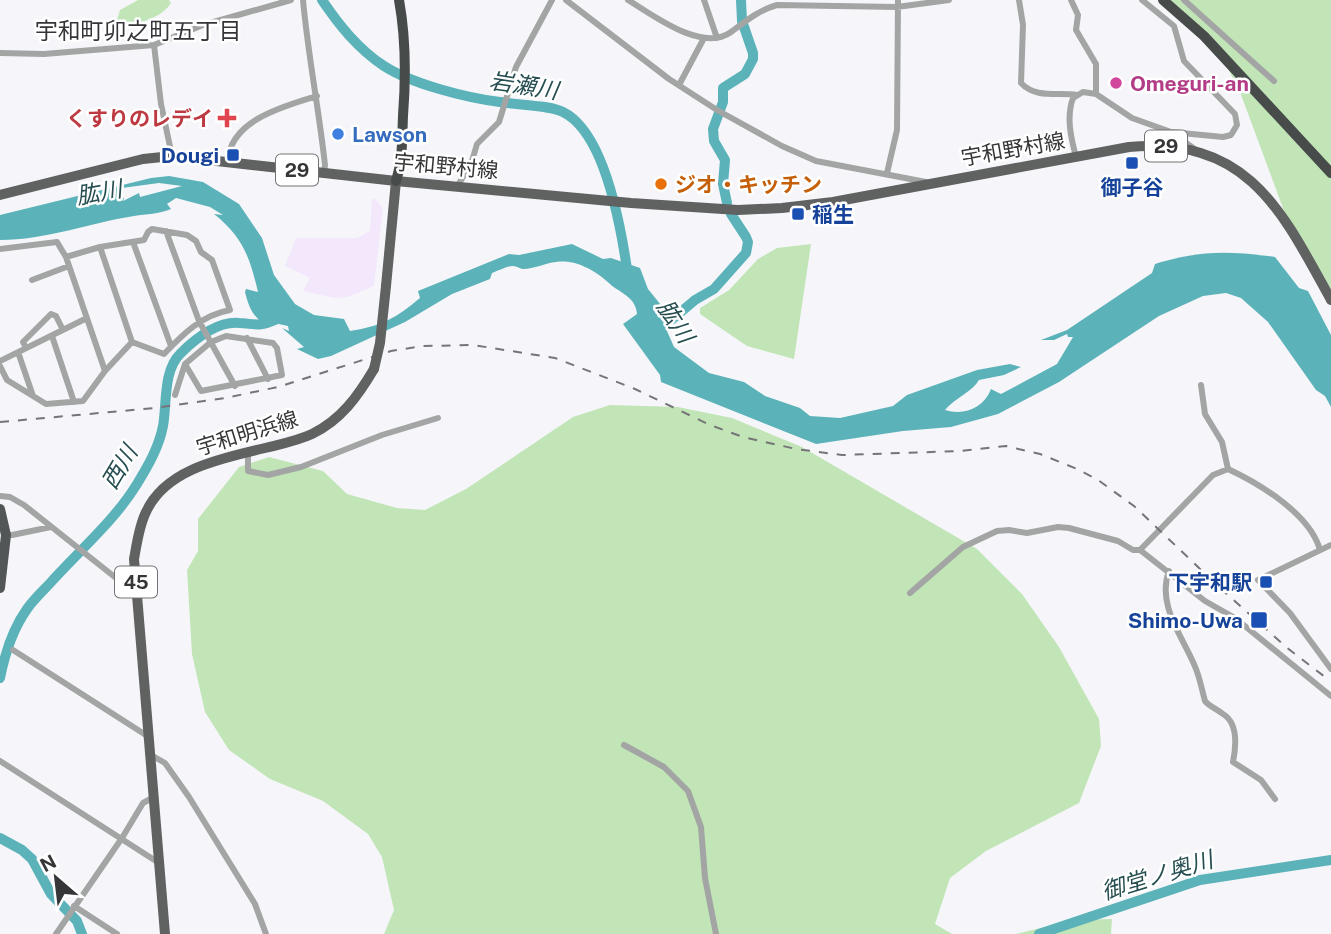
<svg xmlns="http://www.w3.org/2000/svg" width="1331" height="934" viewBox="0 0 1331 934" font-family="'Public Sans','Noto Sans JP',sans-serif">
	<rect width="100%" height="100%" fill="#f6f6fa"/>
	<path fill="#f3e7fc" d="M372,199H375L383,208L374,286L348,297L335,298L303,291L310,278L285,266L296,238H357L370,231Z"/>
	<path fill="#c2e5b7" d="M138,0H169L171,3C162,18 133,28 116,23L120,10Z
		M1166,0H1331V290L1287,219L1240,92L1224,61Z
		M811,244L794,359L747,346L700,314V308L729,290L758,259L777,248Z
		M610,405L678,407L732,418L802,447L977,549L1022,594L1059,647L1099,719L1101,746L1079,803L986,851L950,878L935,924L952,934H384L394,910L382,857L368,834L323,801L270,779L229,750L205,712L192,654L187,570L198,551V519L239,467L269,457L323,471L347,494L397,508L425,510L466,489L573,417Z
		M1112,919L1111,934H1016L1073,920Z"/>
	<path fill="#5bb3b9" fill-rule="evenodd" d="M169,176L203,182L239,204L262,238L274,275L295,304L314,315L344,319L350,331C382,326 396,318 420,298L418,291L509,254L519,255L572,244L603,259L611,258L640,268L648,289L665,310L660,315L674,347L709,373L744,382L765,396L800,408L810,416L840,418L893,406L907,395L977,370L1010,364L1021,367L1004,375L979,380C973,391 955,398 945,410C964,416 984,408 991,389L1001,394L1057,364L1073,337H1068L1067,334L1054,340H1041L1067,330L1152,273L1155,264C1200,250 1229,251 1275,257L1299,288L1308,291L1331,335V407L1325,396L1316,390L1268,322L1241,298L1226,293L1203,296L1159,316L1059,382L998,414L951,427L903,431L816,444L661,382L660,375L623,324L637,314C636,297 620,293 610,284C596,271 576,259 556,262C545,263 534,269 523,269C520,269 517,266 513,266C507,266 498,271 492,273L490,279L452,294L405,322L331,356L318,359L297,349L304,347L282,328L289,331L288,326L274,323L267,326C253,317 249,308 245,292L246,289L258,292C250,258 243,237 214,214L223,215L210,207L176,198L167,204L171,209C158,214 147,214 134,216C89,223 46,240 0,240V215L151,178ZM159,183L182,186L140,197L139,193L123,201L124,198L118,197L121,195L122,188Z"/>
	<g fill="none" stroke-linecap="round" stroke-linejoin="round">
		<path stroke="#5bb3b9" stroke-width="10" d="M322,0C339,25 358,49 384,66C412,84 467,98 500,102C516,105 550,105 563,112C606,133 622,233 628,276
			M727,203L723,184L725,160L714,141L713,129L723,102V88L745,74L753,59V53L742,21L741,0
			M656,333L695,300L714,289L746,253L748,242L746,237L731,214
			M0,678C5,653 12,630 27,609C34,599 44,590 52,581C80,550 115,520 137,484C148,466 159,447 163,426C167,404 163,371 180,354C195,339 217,321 239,323C256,324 259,327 275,320
			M0,838L22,850L32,859L51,894L77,921L82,934
			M1039,934L1200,880L1331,860"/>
		<path stroke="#a3a5a4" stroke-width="6" d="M303,0C308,55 319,110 325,165L324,173
			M566,0L669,79L717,110L782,146L816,161L926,182
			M628,0C653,15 702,53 731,32C746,21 759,10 777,5L897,7L949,0
			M704,0L717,38
			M1019,0L1023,25L1021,83C1036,99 1058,92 1077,95
			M1071,0L1078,15L1076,30L1096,64V94
			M1142,0L1174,26L1184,61L1235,114L1237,125L1231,135L1223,137L1171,132
			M1184,0L1274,81
			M154,45L161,104L172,156
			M0,53L44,54L154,45L203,25L291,0
			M679,85L704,38
			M1076,157C1071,138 1066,117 1073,98L1083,92L1096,94L1132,118L1171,132L1196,150
			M228,162C229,120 285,106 317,96
			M887,173L897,130L898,0
			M457,187L472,161L477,144L499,122L516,67L552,0
			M166,231L199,321L235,386
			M133,242L171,346
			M100,247L132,342
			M0,249L57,242L66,257L105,371
			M32,280L69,266
			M52,336L74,402
			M247,338L268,379
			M26,348L23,342L51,314L56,316L63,330
			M18,352L33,396
			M0,361L87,318
			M0,366L7,380L46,404L83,401L105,371L132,342L164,354C183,334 202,315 230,310L212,260L201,252L196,241L187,235L152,229L148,232L144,240L100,247L66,257
			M1201,385L1205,414L1222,442L1228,469
			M175,395L185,364L211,342L226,336L273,343L277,348L282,375L201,391L185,364
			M248,452V471L268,475L301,467L382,435L438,418
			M0,496L10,497L24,505L116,578H126L135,574
			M6,535H12L51,527
			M1331,545L1258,580L1290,613L1331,669
			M1140,550L1213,475L1228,469C1260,484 1310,514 1320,550
			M1169,571C1156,606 1184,638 1196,669C1200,679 1202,690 1205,701C1210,707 1217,709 1223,714C1238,723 1236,747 1233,762L1261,780L1275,799
			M910,593L963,547L997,531L1009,530L1027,533L1058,527L1069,528L1118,541L1133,550H1140L1205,601L1235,618L1331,696
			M13,650L149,737
			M624,745L664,767L688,791L701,827L705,878L716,934
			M151,755L165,763L189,797L255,904L266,934
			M0,761L159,863
			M74,906L117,934
			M56,934L122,838L143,803L154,797"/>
		<path stroke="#5f6261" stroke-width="10" d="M0,195L143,159L172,156L396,181L631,203L738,210L782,208L833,202L1129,147C1248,137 1281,209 1331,300
			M386,286L396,181
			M165,934L134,559C137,543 139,526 146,512C166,468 224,458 265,448C281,444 297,441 312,434C341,420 358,396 374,369"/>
		<path stroke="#535656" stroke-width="10" d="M0,509L6,535L0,588"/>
		<path stroke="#474b4a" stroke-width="10" d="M1163,0L1204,36L1331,173
			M396,181C403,159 402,138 403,116C406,77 406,38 399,0"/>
		<path stroke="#757578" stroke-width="2" stroke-dasharray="9 9" stroke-linecap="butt" d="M0,422L155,408L225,398L278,387L391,351L423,346L473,345L555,358L635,389L710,425L743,437L796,449L842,455L961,451L1006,446L1040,454L1077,469L1098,480L1134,506L1219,587L1286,647L1325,677"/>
		<path stroke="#5f6261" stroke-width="10" d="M374,369L380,343L386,286"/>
	</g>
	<circle fill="#d1479c" stroke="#fff" stroke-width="2.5" cx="1116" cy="83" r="7"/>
	<path fill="#e0444e" stroke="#fff" stroke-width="2.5" d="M223.5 107.5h7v7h7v7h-7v7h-7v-7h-7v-7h7z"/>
	<circle fill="#3f7fe0" stroke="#fff" stroke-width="2.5" cx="338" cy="134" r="7"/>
	<g fill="#1a4fb4" stroke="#fff" stroke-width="2.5">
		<rect x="226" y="148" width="14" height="14" rx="3.5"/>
		<rect x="1125" y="156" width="14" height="14" rx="3.5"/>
		<rect x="791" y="207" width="14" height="14" rx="3.5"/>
		<rect x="1259" y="575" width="14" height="14" rx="3.5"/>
		<rect x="1250" y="611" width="18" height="18" rx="3.5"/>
	</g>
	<circle fill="#e8710a" stroke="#fff" stroke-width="2.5" cx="661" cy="184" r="7"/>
	<g text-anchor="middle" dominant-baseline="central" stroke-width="5" stroke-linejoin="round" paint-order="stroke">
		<g fill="#fff" stroke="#727274" stroke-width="2">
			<rect x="1145" y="130.5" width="42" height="31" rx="5"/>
			<rect x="276" y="154.5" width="42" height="31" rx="5"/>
			<rect x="115" y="566.5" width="42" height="31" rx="5"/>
		</g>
		<g font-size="19" font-weight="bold" fill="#363638">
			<text x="1166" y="146">29</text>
			<text x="297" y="170">29</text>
			<text x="136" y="582">45</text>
		</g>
		<g font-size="21" font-weight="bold" fill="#b23c85" stroke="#fff" text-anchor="start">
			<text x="1130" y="83">Omeguri-an</text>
		</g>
		<g font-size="21" font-weight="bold" fill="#be3a42" stroke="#fff" text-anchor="end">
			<text x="213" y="118">くすりのレデイ</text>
		</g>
		<g font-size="21" font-weight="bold" fill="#366cbe" stroke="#fff" text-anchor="start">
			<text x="352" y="134">Lawson</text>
		</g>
		<g font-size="21" fill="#363638" stroke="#fff">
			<text transform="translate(1013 149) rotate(-10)">宇和野村線</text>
			<text transform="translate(446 166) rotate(5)">宇和野村線</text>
			<text transform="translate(247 433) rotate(-17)">宇和明浜線</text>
		</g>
		<g font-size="21" font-weight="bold" fill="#164399" stroke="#fff" text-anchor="end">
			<text x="219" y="155">Dougi</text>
			<text x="1132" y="187" text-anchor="middle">御子谷</text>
			<text x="812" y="214" text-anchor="start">稲生</text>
			<text x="1252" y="582">下宇和駅</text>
			<text x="1243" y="620">Shimo-Uwa</text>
		</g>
		<g font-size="21" font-weight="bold" fill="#c56008" stroke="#fff" text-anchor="start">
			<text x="675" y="184">ジオ・キッチン</text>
		</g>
		<g font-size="23" fill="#353438" stroke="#fff">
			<text x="138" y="30">宇和町卯之町五丁目</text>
		</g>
		<g font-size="23" font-style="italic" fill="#264e51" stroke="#fff">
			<text transform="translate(524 85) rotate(9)">岩瀬川</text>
			<text transform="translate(99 192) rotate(-10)">肱川</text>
			<text transform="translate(676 321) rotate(57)">肱川</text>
			<text transform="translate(119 467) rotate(-59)">西川</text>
			<text transform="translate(1157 875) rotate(-17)">御堂ノ奥川</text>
		</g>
	</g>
	<g transform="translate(56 878) rotate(332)" stroke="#ffffff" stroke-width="5" paint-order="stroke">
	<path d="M0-5L12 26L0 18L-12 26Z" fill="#363638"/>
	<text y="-10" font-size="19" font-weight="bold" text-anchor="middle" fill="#363638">N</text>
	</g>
</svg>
